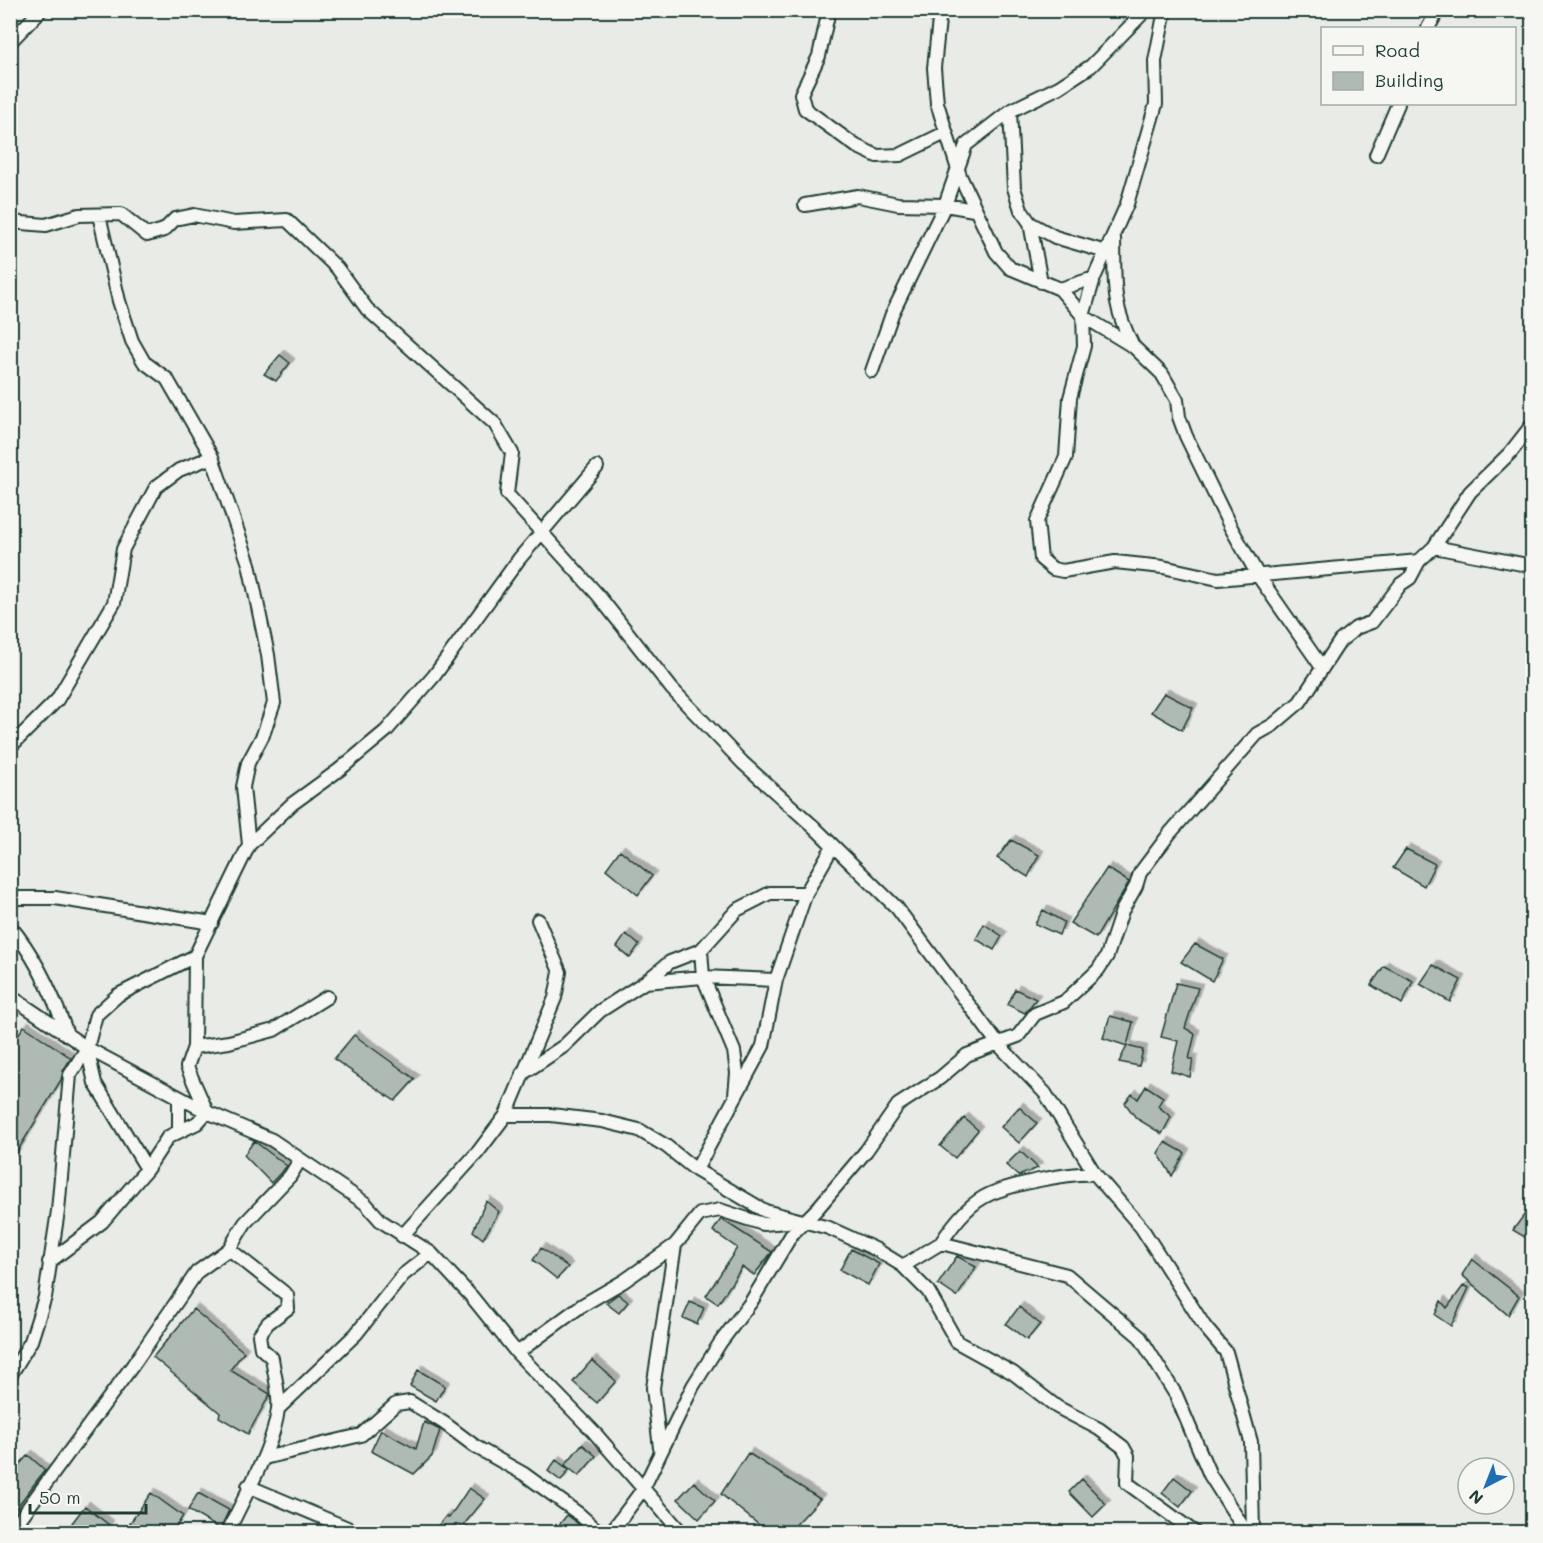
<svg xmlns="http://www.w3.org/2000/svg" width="1543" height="1543" viewBox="0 0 1543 1543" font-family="Mali,sans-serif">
	<defs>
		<filter id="shadow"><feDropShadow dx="4.5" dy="-4.5" stdDeviation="0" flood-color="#0004"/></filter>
	</defs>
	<rect width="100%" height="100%" fill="#e9ebe7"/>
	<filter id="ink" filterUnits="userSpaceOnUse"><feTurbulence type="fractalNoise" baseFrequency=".0167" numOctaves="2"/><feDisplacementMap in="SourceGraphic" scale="12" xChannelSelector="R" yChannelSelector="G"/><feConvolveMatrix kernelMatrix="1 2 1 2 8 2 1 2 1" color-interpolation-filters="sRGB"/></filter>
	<g filter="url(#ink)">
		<path fill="#b0bab5" stroke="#1f3d34" stroke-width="1.5" filter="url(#shadow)" d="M280,355L290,363L276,381L264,374Z
			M1164,693L1193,708L1182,730L1151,712Z
			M1011,840L1039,855L1028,877L997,858Z
			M1406,849L1435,864L1424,886L1393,868Z
			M620,850L652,876L638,895L606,869Z
			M1107,868L1129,882L1096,938L1070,923Z
			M1043,910L1064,922L1059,935L1035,924Z
			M984,924L1002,936L994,950L976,939Z
			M626,934L639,945L630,958L617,947Z
			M1195,944L1223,959L1212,981L1181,962Z
			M1433,965L1461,980L1450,1002L1420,984Z
			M1384,966L1413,981L1402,1004L1371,985Z
			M1176,983L1198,988L1185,1028L1195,1034L1189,1059H1193L1190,1077L1171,1071L1178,1041L1161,1037Z
			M1015,989L1036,999L1025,1013L1008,1005Z
			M1110,1016L1133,1022L1127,1046L1103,1038Z
			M24,1026L71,1058L63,1071L61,1080L10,1163V1047Z
			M354,1035L415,1079L395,1101L334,1059Z
			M1127,1046L1143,1050L1139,1066L1119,1062Z
			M1146,1086L1163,1097L1158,1106L1171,1117L1162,1134L1136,1118L1125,1103L1132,1094L1138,1099Z
			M1019,1107L1037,1123L1019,1143L1001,1127Z
			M964,1118L978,1130L955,1158L940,1146Z
			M254,1141L287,1166L271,1183L244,1155Z
			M1165,1142L1185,1153L1172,1176L1158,1153Z
			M1020,1151L1038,1168L1018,1176L1006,1165Z
			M486,1201L499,1212L483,1239L473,1231Z
			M1533,1203V1242L1513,1230Z
			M721,1219L772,1252L754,1275L742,1267L718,1304L706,1296L737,1248L713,1231Z
			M541,1248L568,1267L557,1279L533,1260Z
			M851,1249L879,1264L868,1285L840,1270Z
			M957,1256L976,1267L957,1297L938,1284Z
			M1472,1259L1519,1296L1508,1315L1462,1275Z
			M1464,1285L1469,1288L1451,1326L1435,1315L1441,1301L1447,1308Z
			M618,1294L628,1302L619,1313L606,1303Z
			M690,1302L704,1308L697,1324L683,1318Z
			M1019,1307L1040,1324L1027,1340L1006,1324Z
			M193,1309L244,1352L230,1370L270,1394L248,1434L219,1417L220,1413L153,1357Z
			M592,1360L616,1381L597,1403L573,1382Z
			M418,1370L445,1386L436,1401L410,1386Z
			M424,1422L440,1430L432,1456L414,1474L371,1451L381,1430L416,1449Z
			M582,1444L596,1456L579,1476L565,1465Z
			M748,1453L820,1499L788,1533H769L721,1494Z
			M28,1455L45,1470L10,1516V1475Z
			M556,1460L569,1470L561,1481L548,1471Z
			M1174,1477L1192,1491L1180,1507L1162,1493Z
			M1082,1479L1106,1504L1093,1517L1069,1492Z
			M694,1482L715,1501L699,1519L678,1499Z
			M469,1488L485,1499L461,1528L466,1533H439L441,1530L437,1527L446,1516L449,1518Z
			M151,1493L183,1516L172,1533H145L130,1523Z
			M198,1493L229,1510L220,1529L188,1510Z
			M85,1506L109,1525L103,1533H84L72,1523Z
			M567,1515L574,1520L587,1533H569L559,1525Z"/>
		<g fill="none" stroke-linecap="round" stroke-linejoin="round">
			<defs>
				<path id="minor" d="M829,10L819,56L801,94L805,109L856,146L877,156L900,155L945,133
					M940,10L934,68L937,103L960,176L996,252L1010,268L1060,289L1083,316L1134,347L1162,374L1177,400L1179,417L1186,436L1230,526L1259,577L1321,666
					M1165,10L1155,61L1156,104L1127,204L1094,278L1083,316L1084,346L1070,398L1066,457L1037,521L1041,559L1053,569L1063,571L1115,562L1163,567L1218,579L1419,561
					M1530,10L1532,13
					M1428,28L1438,10
					M10,42L41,10
					M1010,111L1014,188L1021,210L1030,223L1041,282
					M1376,155L1398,104
					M805,205L858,196L898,204L945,205L974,210
					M99,215L119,301L132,341L144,362L167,379L212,457L249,564L268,655L274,703L263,735L248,763L243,787L249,845
					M10,222L46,225L79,215L121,214L147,235L164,230L175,219L194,215L234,223L287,220L337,268L367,309L495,424L512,453L507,494L598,595L672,689L743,763L815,828L897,908L998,1044L1045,1093L1095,1174L1141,1227L1205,1327L1226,1352L1251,1442L1253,1532
					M1030,223L1055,237L1106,252
					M1114,238C1115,284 1111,303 1133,346
					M1060,289L1094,278
					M872,371L892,314L945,205L966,145L1010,111L1059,87L1091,66L1146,10
					M1434,547L1532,566
					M10,747L57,700L114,603L123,549L156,487L179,470L212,457
					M10,898H55L212,923
					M10,926C36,957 54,997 67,1034
					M701,950L703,977L734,1051L737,1073L735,1095
					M645,982L703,977L776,980
					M10,996L87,1048L207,1112L272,1140L365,1203L381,1221L431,1253L472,1297L517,1353L593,1431L681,1532
					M194,1047L229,1042L274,1030L327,997
					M522,1074L564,1046L600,1011L645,982L670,962L701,950L737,910L770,893H806
					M506,1115H551L602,1121L639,1130L666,1146L696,1170L765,1211L829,1228L877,1250L903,1266L928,1291L957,1342L1013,1373L1057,1407L1099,1429L1123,1447L1128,1456L1127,1483L1194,1532
					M179,1130V1097
					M147,1169L168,1137L197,1123L207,1112L187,1067L194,1047L195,956L249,845L292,804L339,770L386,731L434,676L519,559L597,467
					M696,1170L763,1046L776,980L806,893L833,846
					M402,1236L478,1152L506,1115L555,998L560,972L538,920
					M941,1243C953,1224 969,1203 990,1194C1013,1184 1070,1172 1095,1174
					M49,1262L102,1222L147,1169L95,1083L87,1048
					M903,1266L941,1243L1067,1275L1140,1337L1176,1395L1210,1475L1246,1532
					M517,1353L581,1306L624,1281L675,1245L700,1214L720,1210L763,1224L787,1222
					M10,1376L31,1341L45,1297L58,1211L70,1075L87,1048L96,1015L118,995L195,956
					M279,1408L356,1334L403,1275L431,1253
					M660,1448L653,1388L675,1245
					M264,1458L361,1435L396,1404L410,1402L444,1423L476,1447L524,1474L579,1514L599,1532
					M248,1486L357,1532
					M11,1531L133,1365L197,1272L229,1249L245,1223L290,1176L300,1160
					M228,1532C244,1496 274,1447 278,1409C280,1393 274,1374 272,1358L261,1348L259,1335L268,1323L288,1308L287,1295L229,1249
					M611,1532L643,1489L693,1386L720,1343L751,1302L792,1234L817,1209L866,1151L898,1105L940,1078L967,1055L1018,1036L1035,1014L1064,1002L1098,970L1107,956L1122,911L1136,886L1140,873L1170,833L1257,734L1273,725L1300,702L1340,641L1356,628L1372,622L1401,584L1410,578L1419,561L1434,547L1470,492L1510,453L1532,425"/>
			</defs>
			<use href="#minor" stroke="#1f3d34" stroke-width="16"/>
			<use href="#minor" stroke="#f6f6f2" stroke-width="12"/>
		</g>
	</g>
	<rect width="1543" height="1543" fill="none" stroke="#f6f6f2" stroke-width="36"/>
	<rect x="18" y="18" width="1507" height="1507" fill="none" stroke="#1f3d34" stroke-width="2" filter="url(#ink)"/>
	<rect x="1321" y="27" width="195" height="78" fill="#f6f6f2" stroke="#a0aca6" stroke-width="1.5"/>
	<rect x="1333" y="46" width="30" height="9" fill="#f6f6f2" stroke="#a0aca6" stroke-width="1.5"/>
	<text x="1375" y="57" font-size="18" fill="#1f3d34">Road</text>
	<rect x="1333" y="72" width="30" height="18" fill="#b0bab5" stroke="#a0aca6" stroke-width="1.5"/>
	<text x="1375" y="87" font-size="18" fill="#1f3d34">Building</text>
	<g transform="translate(1486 1486) rotate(222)"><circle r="28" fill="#f6f6f2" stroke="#a0aca6" stroke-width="1.5"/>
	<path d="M0-4.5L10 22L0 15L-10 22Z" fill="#1f6fb2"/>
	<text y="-9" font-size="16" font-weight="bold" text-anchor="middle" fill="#1f3d34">N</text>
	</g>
	<path d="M30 1504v9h116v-9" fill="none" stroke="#1f3d34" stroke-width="3"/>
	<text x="39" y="1504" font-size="18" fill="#1f3d34" stroke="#f6f6f2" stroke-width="4.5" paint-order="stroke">50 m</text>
</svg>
